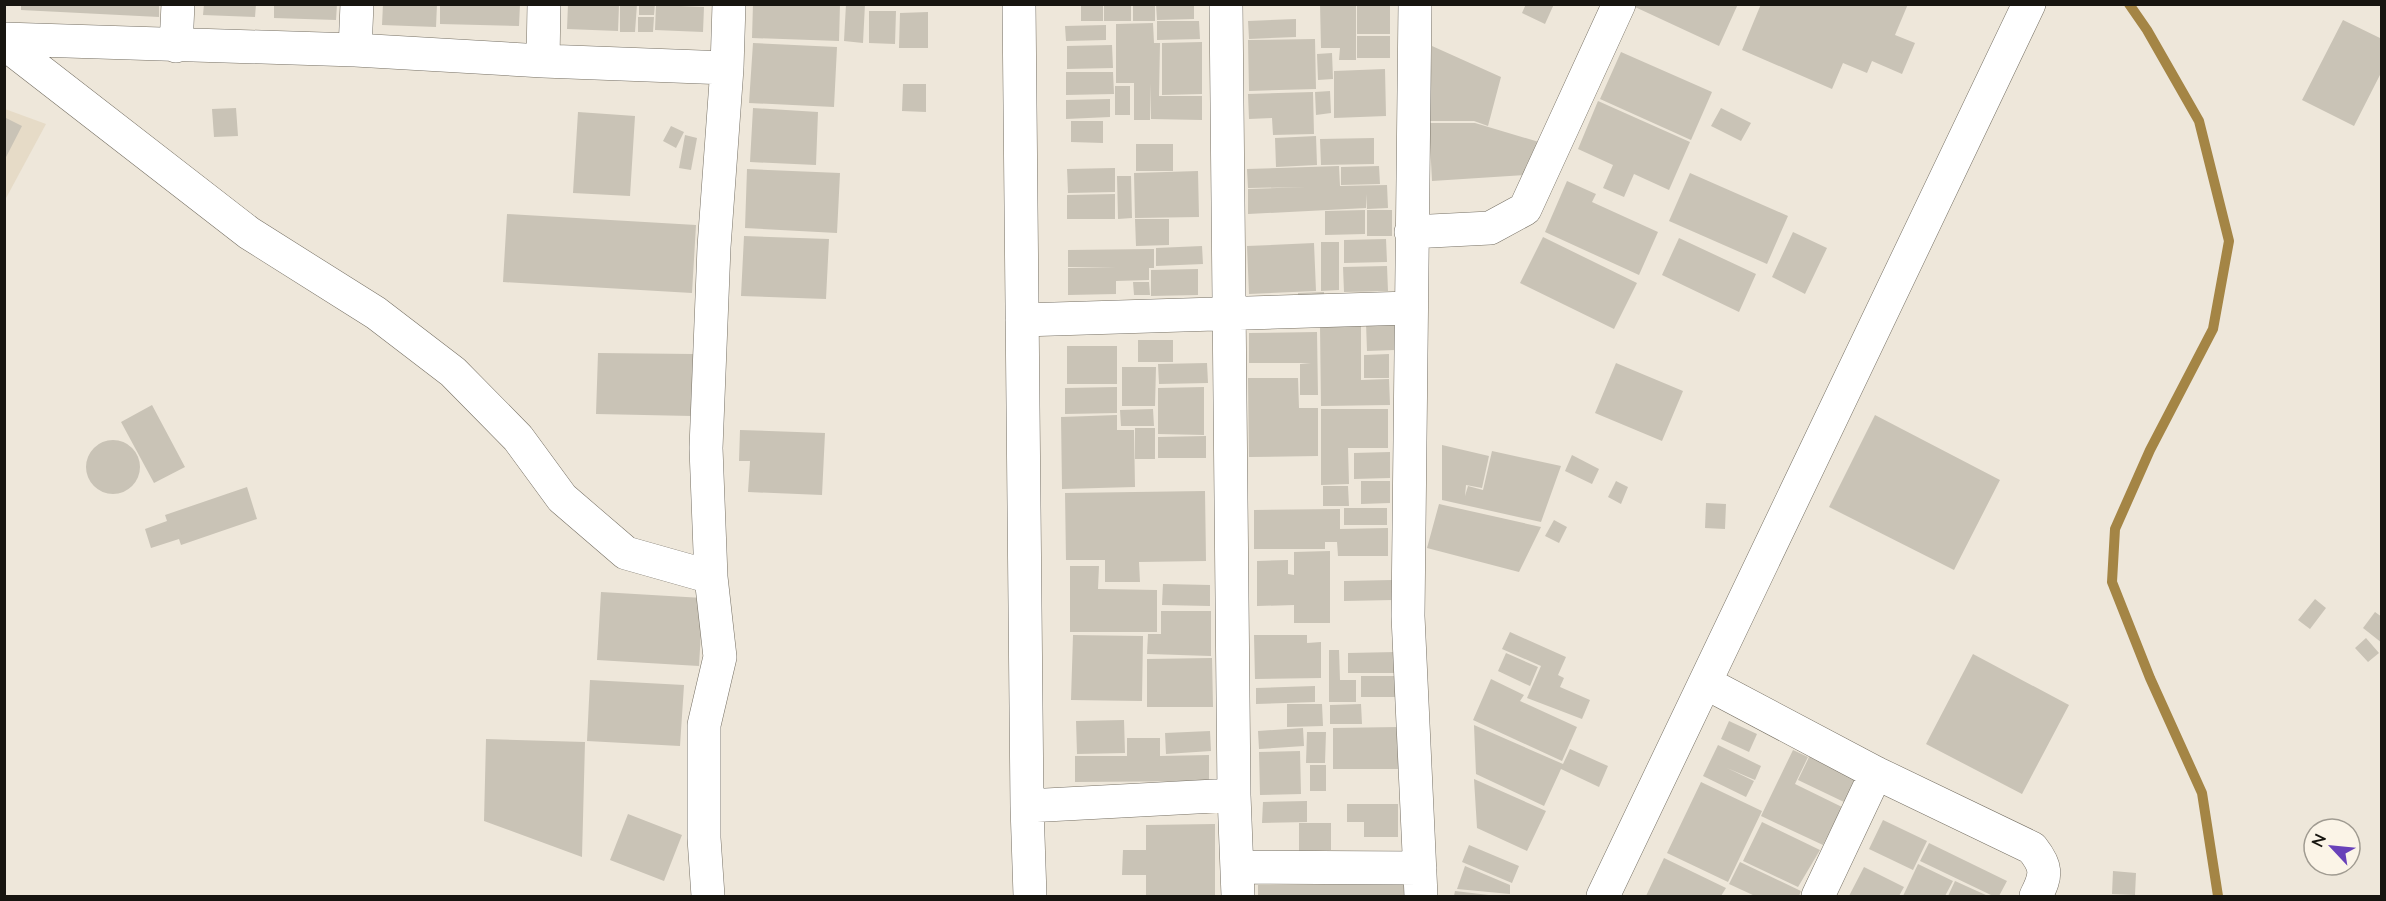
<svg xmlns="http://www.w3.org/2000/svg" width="2386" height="901" viewBox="0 0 2386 901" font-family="Lato,sans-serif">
	<rect width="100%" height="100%" fill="#eee7da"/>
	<path fill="#e6dbc7" d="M5,109L46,124L5,200Z"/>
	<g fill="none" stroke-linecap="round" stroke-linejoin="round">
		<path stroke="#a48545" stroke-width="10" d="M2129,4L2147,30L2199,121L2229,241L2213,329L2150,450L2115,529L2112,582L2150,678L2202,793L2218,896"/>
	</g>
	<path fill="#c9c3b6" d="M21,4H159V17L21,10Z
		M204,4H256L255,17L203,15Z
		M274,4H337L336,20L274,18Z
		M383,4H437L436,27L382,25Z
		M440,4H520L519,26L440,24Z
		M568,4L619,5L618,31L567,29Z
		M620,4H637L635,32H620Z
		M639,4H655L654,15H639Z
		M753,4H840L839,41L752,38Z
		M846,4H865L863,43L844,41Z
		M1081,4H1103V21H1081Z
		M1104,4H1131V21H1104Z
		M1133,4H1155V21H1133Z
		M1156,4H1194V19L1157,20Z
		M1320,4H1356V60H1339L1340,48H1321Z
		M1357,4H1390V34H1357Z
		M1526,4H1554L1545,24L1522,13Z
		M1636,4H1738L1719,46L1635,7Z
		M1761,4H1908L1895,35L1915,43L1902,74L1872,61L1867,73L1843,63L1832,89L1742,50Z
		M656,5L704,7L703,32L655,30Z
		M869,11H896L895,44L869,43Z
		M928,12V48H899L900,13Z
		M638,17H654L653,32H638Z
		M1296,19V37L1249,39L1248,21Z
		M2343,20L2382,39V71L2354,126L2302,100Z
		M1157,21H1199L1200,39L1157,40Z
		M1153,23L1154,43H1160L1159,96H1202V120L1151,119L1150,83V120H1134V83H1116V24Z
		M1106,25V40L1066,41L1065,26Z
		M1357,36H1390V58H1357Z
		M1315,39L1316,89L1249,91L1248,40Z
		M1202,42V94L1162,95V43Z
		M753,43L837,47L834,107L749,103Z
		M1112,45L1113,68L1067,69V46Z
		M1432,46L1501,77L1488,126L1474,121H1429Z
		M1621,52L1712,92L1691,140L1600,99Z
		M1332,53L1333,79L1318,80L1317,54Z
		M1385,69L1386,116L1334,118V71Z
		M1066,72H1113L1114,94L1066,95Z
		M903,84H926V112L902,111Z
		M1115,86H1130V115H1115Z
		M1330,91L1331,113L1316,115L1315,92Z
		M1313,92L1314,134L1273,135L1272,118L1249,119L1248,94Z
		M1110,99V117L1066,119V100Z
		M1598,101L1690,142L1669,190L1634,174L1624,197L1603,188L1613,165L1578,149Z
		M236,108L238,136L214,137L212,109Z
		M753,108L818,112L816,165L750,162Z
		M1721,108L1751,123L1741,141L1711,126Z
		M578,112L635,116L630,196L573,193Z
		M4,117L22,126L4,161Z
		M1071,121H1103V143L1071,142Z
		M1429,123H1475L1539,142L1525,175L1432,181Z
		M671,126L684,132L676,148L663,141Z
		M685,135L697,138L691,170L679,168Z
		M1316,136L1317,165L1276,167L1275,138Z
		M1374,138V164L1321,165L1320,139Z
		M1136,144H1173V171H1136Z
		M1339,166L1340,186L1387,185L1388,208L1367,209L1366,194V208L1248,214V189L1307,187L1248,188L1247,169Z
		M1379,166L1380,184L1341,185V167Z
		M1115,168V192L1068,193L1067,169Z
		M747,169L840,173L837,233L745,228Z
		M1198,171L1199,217L1135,218L1134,173Z
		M1690,173L1788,216L1767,264L1669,221Z
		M1117,176H1131L1132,218L1118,219Z
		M1567,181L1596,194L1592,202L1658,232L1639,275L1545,232Z
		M1115,194V219H1067V195Z
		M1365,210V234L1325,235V211Z
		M1367,210H1392V236H1367Z
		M507,214L696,225L692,293L503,282Z
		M1135,219H1169V245L1136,246Z
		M1793,232L1827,248L1805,294L1772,277Z
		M744,236L829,239L826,299L741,296Z
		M1543,237L1637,283L1614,329L1520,283Z
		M1679,238L1756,274L1739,312L1662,275Z
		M1386,239L1387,262L1344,263V240Z
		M1321,242H1339V290L1321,291Z
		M1314,243L1316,291L1249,294L1247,246Z
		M1202,246L1203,264L1156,266V248Z
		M1154,249V268H1149V280L1116,281V294L1068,295V268L1116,267H1068V250Z
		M1387,266L1388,291L1344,292L1343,267Z
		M1198,269V295L1151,296V270Z
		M1133,282H1149L1150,295H1134Z
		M1324,292V304L1298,305V293Z
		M1395,322V350L1367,351L1366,323Z
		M1320,326H1361V380L1389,379L1390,405L1321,406Z
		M1317,332L1318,395H1300V364L1311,363H1249V333Z
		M1138,340H1173V362H1138Z
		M1067,346H1117V384H1067Z
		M598,353L693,354L692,416L596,414Z
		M1389,354V378H1364V355Z
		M1207,363L1208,383L1159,384L1158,364Z
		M1616,363L1683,391L1662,441L1595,413Z
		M1122,367H1156L1155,406H1122Z
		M1248,378H1298L1299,408H1318V456L1249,457Z
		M1117,387V413L1065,414V388Z
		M1204,387V435L1158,434V388Z
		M152,405L185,467L154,483L121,422Z
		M1153,409L1154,426H1121L1120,410Z
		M1321,409H1388V448H1348L1349,484L1321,485Z
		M1117,415V430H1134L1135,487L1062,489L1061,417Z
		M1875,415L2000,480L1954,570L1829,507Z
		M1135,428H1155V459H1135Z
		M740,430L825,433L822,495L748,492L750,461H739Z
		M1206,436V458H1158V437Z
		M86 467a27 27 0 1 1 54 0a27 27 0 1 1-54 0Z
		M1442,445L1489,456L1482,488L1466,485L1465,496L1468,486L1483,490L1492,451L1561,466L1541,522L1442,500Z
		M1390,452V478L1354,479V453Z
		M1572,455L1599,469L1592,484L1565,471Z
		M1361,481H1390V503L1361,504Z
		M1616,481L1628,487L1621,504L1608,497Z
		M1323,486H1348L1349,506H1323Z
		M247,487L257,519L181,545L179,539L151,548L145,529L167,521L165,515Z
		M1205,491L1206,561L1139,562L1140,582H1105V560H1066L1065,493Z
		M1706,503L1726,504L1725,529L1705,528Z
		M1439,504L1541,527L1519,572L1427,548Z
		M1344,508H1387V525H1344Z
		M1340,509V529L1388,528V556H1338L1337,542H1325V549H1254V510Z
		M1554,520L1567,527L1559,543L1545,536Z
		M1330,551V623H1294V605L1257,606V561L1288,560V574L1294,575V552Z
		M1070,566H1099L1098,589L1157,590V632H1070Z
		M1392,580L1393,600L1344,601V581Z
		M1163,584L1210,585V606L1162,605Z
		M601,592L703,598L699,666L597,660Z
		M2315,599L2326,608L2310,629L2298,620Z
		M1161,611H1211V656L1147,654L1148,634H1161Z
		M2375,612L2382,617V643L2363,628Z
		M1510,632L1566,657L1558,675L1564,678L1560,687L1590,700L1582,719L1527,698L1541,666L1502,649Z
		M1073,635L1143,636L1142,701L1071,700Z
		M1254,635H1307V643L1321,642V678L1255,679Z
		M2366,638L2379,653L2368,662L2355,648Z
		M1329,650H1339L1340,680H1356V702H1329Z
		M1396,652V673H1348V653Z
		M1506,653L1538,667L1530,686L1498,671Z
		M1973,654L2069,705L2022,794L1926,744Z
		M1212,658L1213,707H1147V659Z
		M1361,676H1397V697H1361Z
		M1491,679L1524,695L1520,701L1577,727L1562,761L1473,720Z
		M590,680L684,685L680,746L587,741Z
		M1315,686V702L1256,704V688Z
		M1287,704H1322L1323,726L1287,727Z
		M1361,704L1362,724H1330V705Z
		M1124,720L1125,753L1077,754L1076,721Z
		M1729,721L1757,734L1749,752L1721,739Z
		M1474,725L1563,764L1570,749L1608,766L1599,787L1561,769L1544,806L1476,774Z
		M1399,727V769H1333V728Z
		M1303,728L1304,746L1259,749L1258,731Z
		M1210,731L1211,751L1166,754L1165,733Z
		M1307,732H1326L1325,763H1306Z
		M1127,738H1160V756L1209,755V781L1075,782V756H1127Z
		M486,739L585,742L582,857L484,821Z
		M1718,745L1761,766L1755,780L1727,768L1754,781L1746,797L1703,776Z
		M1793,750L1808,757L1795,784L1842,807L1823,845L1761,816Z
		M1300,751L1301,794L1260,795L1259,752Z
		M1810,755L1856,777L1844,802L1798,780Z
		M1310,765H1326V791H1310Z
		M1474,779L1546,811L1527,851L1477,828Z
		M1701,782L1762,811L1728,882L1667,853Z
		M1307,801V822L1262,823L1263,802Z
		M1347,804H1398V837H1364V822H1347Z
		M628,814L682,835L664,881L610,860Z
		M1883,820L1927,841L1913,870L1869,849Z
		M1762,822L1820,850L1798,887L1743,861Z
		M1299,823H1331V850L1299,851Z
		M1215,824V896H1146V875H1122L1123,850H1146V825Z
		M1929,843L2007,881L1999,896H1993L1920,861Z
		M1469,845L1519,866L1512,883L1462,862Z
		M1664,858L1726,888L1721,896H1646Z
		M1740,862L1801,891L1799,896H1755L1729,884Z
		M1918,864L1953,881L1945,896H1903Z
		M1465,866L1510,885V894L1457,889Z
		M1864,867L1904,887L1899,896H1849Z
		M2113,871L2136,873L2135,895L2112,894Z
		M1955,881L1988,896H1948Z
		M1408,884V896H1258V885Z
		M1455,891L1489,895V896H1454Z"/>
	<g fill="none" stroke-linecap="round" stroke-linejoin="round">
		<defs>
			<path id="minor" d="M1019,4L1027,806L1030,896
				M1226,4L1234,795L1238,896
				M1415,4L1408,616L1421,896
				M4,39L355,50L543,61L727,68L729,4
				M4,43L249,233L376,313L453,372L518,438L562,498L626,553L711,577L720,657L704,725V838L708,896
				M176,46L178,4
				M355,50L357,4
				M543,61L544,4
				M1411,232L1490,228L1525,209L1619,4
				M1022,320L1410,308
				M711,577L706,448L714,247L727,68
				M1706,683L1876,773L2032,848C2047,867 2047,874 2036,896
				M1027,806L1234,795
				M1238,867L1420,868
				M1603,896L2029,4
				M1818,896L1876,773"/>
		</defs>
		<use href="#minor" stroke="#767064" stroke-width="34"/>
		<use href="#minor" stroke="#fff" stroke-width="33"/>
	</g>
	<rect width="2386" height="901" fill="none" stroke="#171510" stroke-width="12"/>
	<g transform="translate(2332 847) rotate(296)"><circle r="28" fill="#fbf4e7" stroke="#a09b91" stroke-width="1.5"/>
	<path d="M0-4.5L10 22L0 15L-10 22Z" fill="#6841b9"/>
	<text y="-9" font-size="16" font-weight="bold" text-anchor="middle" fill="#171510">N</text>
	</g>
</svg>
